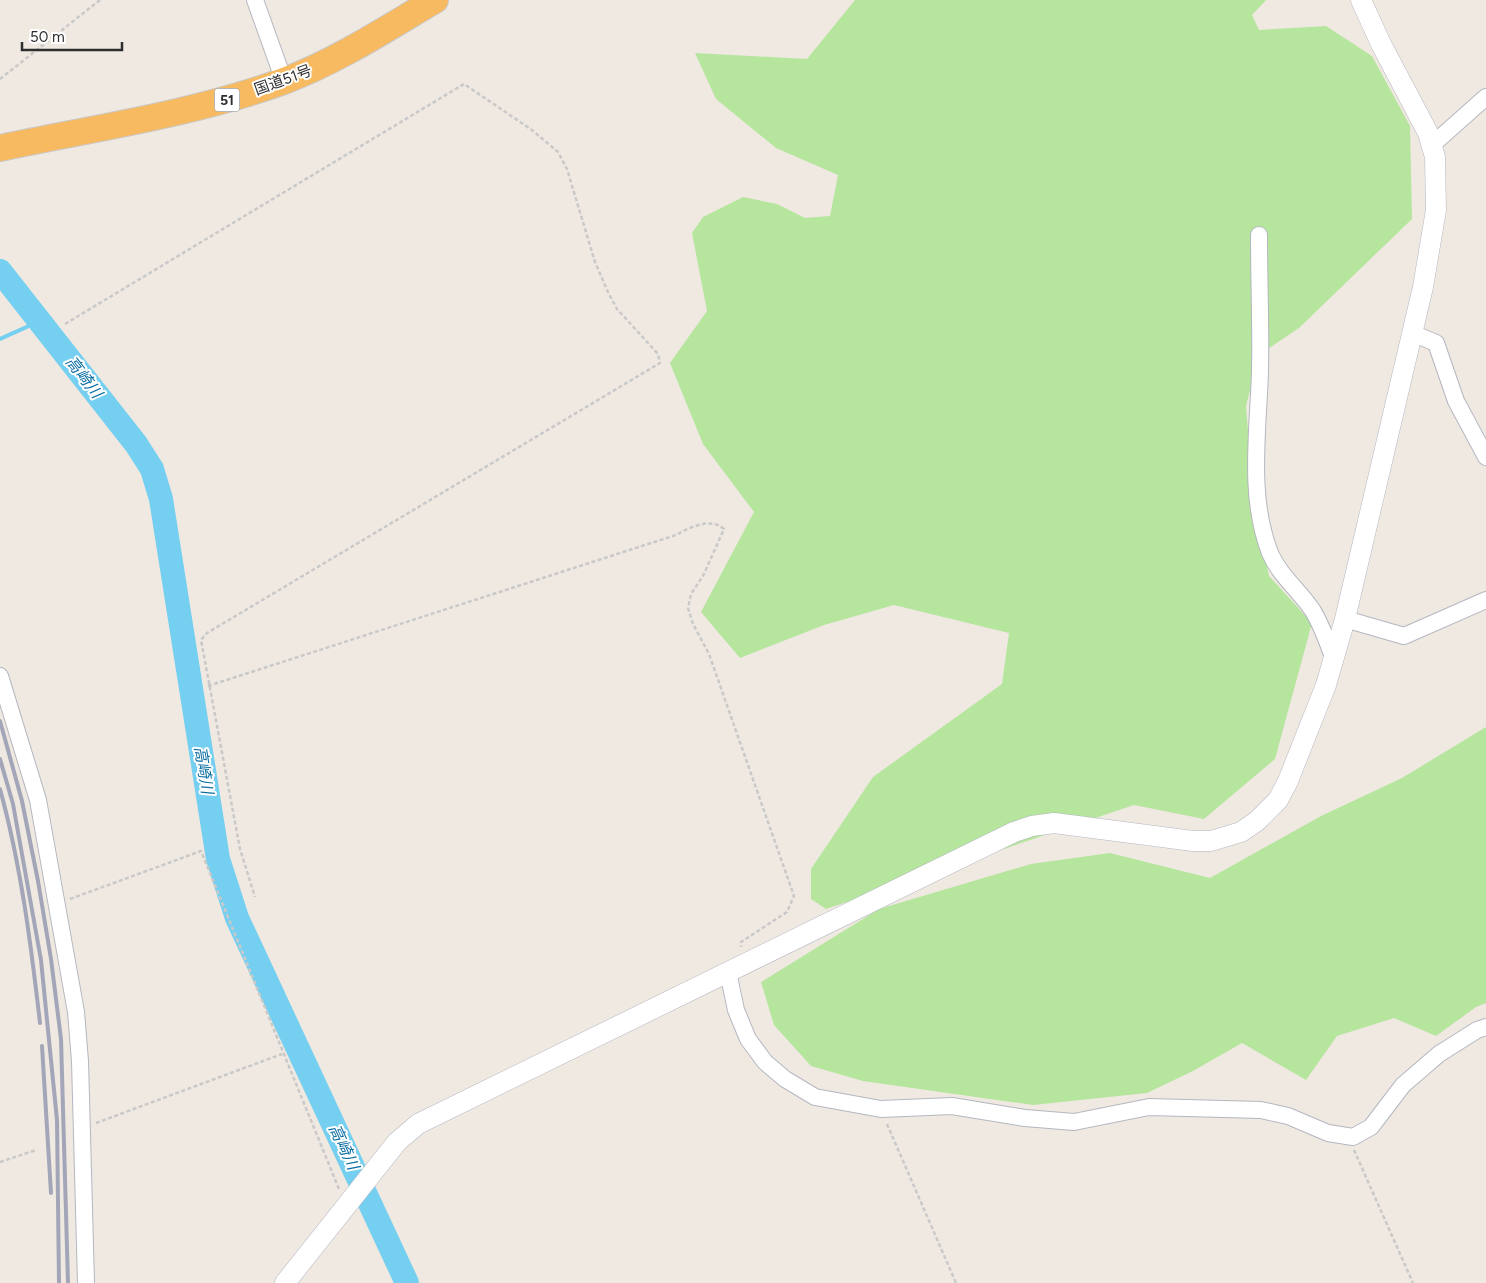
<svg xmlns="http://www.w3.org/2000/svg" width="1486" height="1283" viewBox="0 0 1486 1283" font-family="Figtree,'Noto Sans JP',sans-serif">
	<rect width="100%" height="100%" fill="#efe9e1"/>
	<path fill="#b6e59e" d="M855,0H1266L1252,15L1259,30L1326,26L1372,56L1410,126L1412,219L1299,328L1259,355L1246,406L1254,504L1269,576L1312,623L1275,759L1204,819L1134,805L826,909L811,899V869L873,777L1002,684L1009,633L894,605L824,625L740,658L701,612L754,512L703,444L670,363L707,311L692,233L703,217L743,197L777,204L805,218L830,216L838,175L776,148L716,99L695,53L807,59Z
		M1486,727V1003L1476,1007L1436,1036L1394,1018L1337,1036L1306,1080L1242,1043L1193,1071L1147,1093L1033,1105L863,1081L811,1066L774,1025L761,982L879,909L1031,864L1110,853L1210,878L1321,816L1402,778Z"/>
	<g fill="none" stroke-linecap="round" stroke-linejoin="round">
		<path stroke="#75cff0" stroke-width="4" d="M0,339L40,321"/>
		<path stroke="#75cff0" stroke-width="24" d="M0,271L136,444L152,469L161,499L218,859L237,918L407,1283"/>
		<defs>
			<path id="minor" d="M255,0L284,81
				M1432,145L1486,97
				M1259,235C1259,281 1261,327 1260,372C1258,431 1248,497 1270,553C1280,576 1299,590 1313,611C1322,626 1328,643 1334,660
				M1412,333L1436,343L1456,401L1486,457
				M1345,619L1404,636L1486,600
				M0,676L38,800L76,1012L80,1061L86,1283
				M728,972L736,1010L748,1039L765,1062L785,1079L815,1097L881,1109L952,1106L1025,1118L1074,1122L1149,1107L1261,1110L1288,1116L1328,1133L1353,1137L1371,1127L1403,1085L1439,1054L1477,1030L1486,1027"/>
			<path id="tertiary" d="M285,1283L397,1142L418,1124L1014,832L1032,826L1054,823L1193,841H1211L1241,832L1257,821L1278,800L1288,781L1326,685L1345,619L1423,287L1436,210L1435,157L1428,133L1381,44L1361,0"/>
			<path id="trunk" d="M0,148C95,128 193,114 284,81C337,61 386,29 435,0"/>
		</defs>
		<use href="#minor" stroke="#b4b7c1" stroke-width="18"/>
		<use href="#tertiary" stroke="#b4b7c1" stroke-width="21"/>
		<use href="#trunk" stroke="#c9c9c9" stroke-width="28"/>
		<path stroke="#c9c9c9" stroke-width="2.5" stroke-dasharray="4 2.5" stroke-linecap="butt" d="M0,79L100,0
			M65,324L464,84L532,130L558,152L567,169L595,262L608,292L617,309L658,354L660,363L207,633L201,640L240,849L255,897
			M208,686L676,535C690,527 711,517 724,529L703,576L691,594L688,608L693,624L709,654L794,896L787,912L741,942V947
			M70,899L201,851L339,1189
			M96,1123L282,1054
			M887,1124L956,1283
			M1354,1150L1413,1283
			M0,1162L36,1150"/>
		<use href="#minor" stroke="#fff" stroke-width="16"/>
		<use href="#tertiary" stroke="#fff" stroke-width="20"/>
		<use href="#trunk" stroke="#f8ba60" stroke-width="26"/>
		<path stroke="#a3a6b8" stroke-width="4" d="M0,721L22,801L38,881L51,959L61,1039L68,1283
			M0,759L13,804L41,960L57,1120L59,1283
			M0,789C21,865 31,945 40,1023
			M42,1046L51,1193"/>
	</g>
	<g text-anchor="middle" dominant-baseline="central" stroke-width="4" stroke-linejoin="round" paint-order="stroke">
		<rect fill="#fff" stroke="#6d6d6d" stroke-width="1" x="214.5" y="88.5" width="25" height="23" rx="4"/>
		<g font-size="14" font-weight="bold" fill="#2e2e2e">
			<text x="227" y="100">51</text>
		</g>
		<g font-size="15" fill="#2e2e2e" stroke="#fff">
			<text transform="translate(283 80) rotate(-20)">国道51号</text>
		</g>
		<g font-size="16" font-style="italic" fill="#0d6fa3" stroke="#fff">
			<text transform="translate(84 377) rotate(52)">高崎川</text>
			<text transform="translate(204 770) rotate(81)">高崎川</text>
			<text transform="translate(344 1147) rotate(65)">高崎川</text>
		</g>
	</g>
	<path d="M22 42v8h100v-8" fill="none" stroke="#2e2e2e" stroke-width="2.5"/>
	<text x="30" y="42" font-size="15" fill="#2e2e2e" stroke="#ffffff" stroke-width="4" paint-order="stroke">50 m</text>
</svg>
